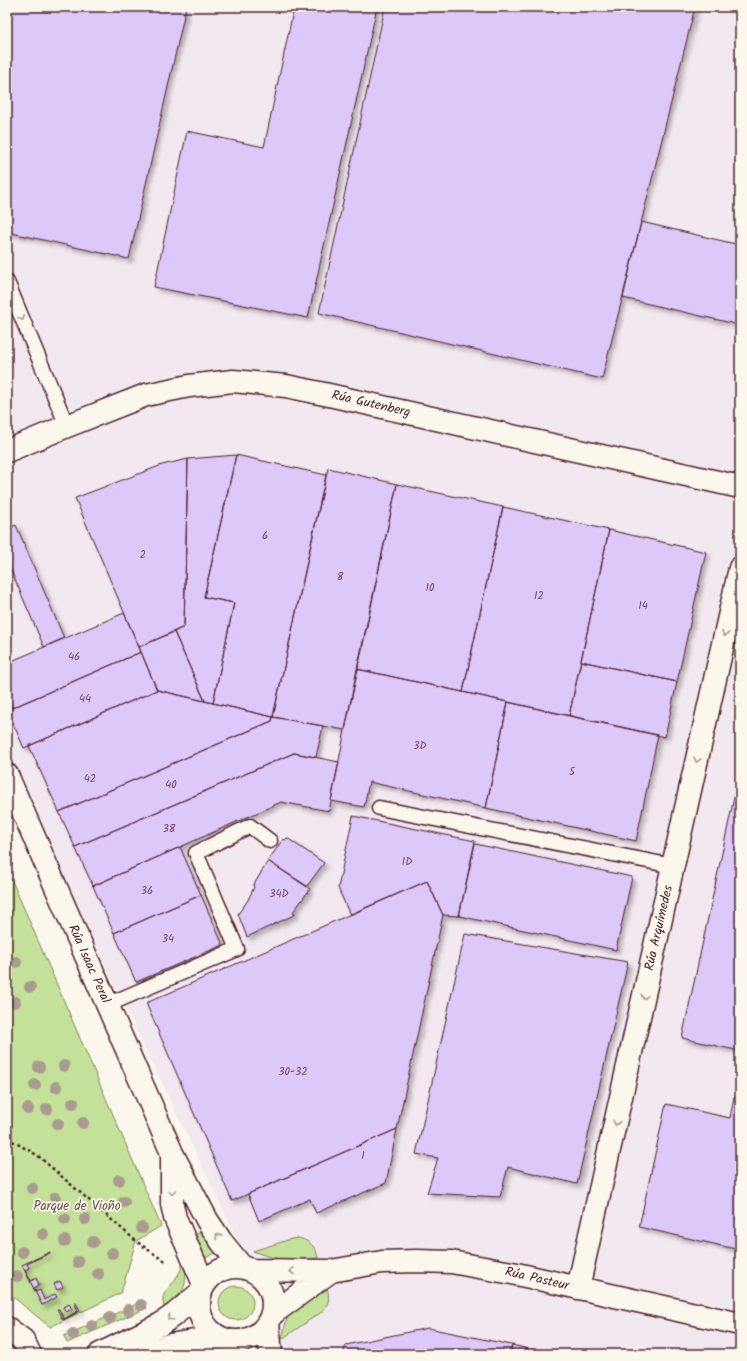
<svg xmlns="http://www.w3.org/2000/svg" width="747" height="1361" viewBox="0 0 747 1361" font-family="Kalam,sans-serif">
	<defs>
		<filter id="shadow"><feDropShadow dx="3.5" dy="3.5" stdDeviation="2" flood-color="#0004"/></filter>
	</defs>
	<rect width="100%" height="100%" fill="#fbf7ec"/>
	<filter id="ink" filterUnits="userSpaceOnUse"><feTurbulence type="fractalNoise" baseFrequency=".025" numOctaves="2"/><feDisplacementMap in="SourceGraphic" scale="8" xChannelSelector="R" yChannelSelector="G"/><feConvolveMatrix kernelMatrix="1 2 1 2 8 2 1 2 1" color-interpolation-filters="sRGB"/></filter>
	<g filter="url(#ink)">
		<path fill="#f2e9f0" d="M7,7H740V1354H283L234,1232L7,764Z"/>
		<path fill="#c4e199" stroke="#878062" d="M7,869L161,1226L136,1241L121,1293L50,1327L7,1292Z
			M203,1231L220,1251L205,1258L196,1234Z
			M298,1238C310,1241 316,1246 318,1258C295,1263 275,1260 253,1251L291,1239Z
			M184,1260C189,1287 183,1293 166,1312C158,1293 167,1292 176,1278C180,1273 182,1266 184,1260Z
			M219 1303a17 17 0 1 1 34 0a17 17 0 1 1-34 0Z
			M327,1288C330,1297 329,1304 323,1311L282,1339C284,1332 285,1323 288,1317C295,1306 315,1292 327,1288Z
			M144,1301L147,1308L67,1343L64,1336Z"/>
		<path fill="#dcc8f9" stroke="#4a1f2b" filter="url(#shadow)" d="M7,7H186L129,259L7,232Z
			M294,7H377L308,318L154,287L187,131L264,147Z
			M385,7H695L602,379L319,313Z
			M641,222L740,245V325L623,298Z
			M236,455L326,475L273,717L213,703L234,603L204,597Z
			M236,455L204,597L234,603L213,703L205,701L174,632L184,627L188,459Z
			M188,459L184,627L139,647L75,498L162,465Z
			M328,468L397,484L345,730L273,717Z
			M397,484L503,507L463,692L357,669Z
			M503,507L609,530L569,716L463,692Z
			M16,525L64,638L44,647L7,561V529Z
			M609,530L706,552L677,682L581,661Z
			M124,613L141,652L12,708L7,696V663Z
			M174,632L205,701L157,690L139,647Z
			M141,652L157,690L24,748L7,710Z
			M581,661L677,682L665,737L569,716Z
			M357,669L508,702L486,808L369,782L364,807L331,801Z
			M157,690L273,717L272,721L59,812L29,746Z
			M508,702L658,735L636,841L486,808Z
			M273,717L323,726L316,757L294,753L75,847L59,812L272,721Z
			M294,753L339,762L329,811L281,802L93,886L75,847Z
			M740,770V1051L682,1038Z
			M353,816L475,841L459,916L443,915L427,881L350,915L338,888Z
			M287,838L324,863L307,886L268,861L283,839L285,840Z
			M475,844L632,877L616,950L459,916Z
			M180,847L201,895L114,933L93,886Z
			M268,861L310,889L293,912L296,914L247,937L238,914L248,900L254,887L253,886Z
			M427,881L443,915L397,1129L232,1201L146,1003Z
			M201,895L223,945L136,982L114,933Z
			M465,934L628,962L577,1184L508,1167L500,1197L427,1193L438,1158L416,1154Z
			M734,1097L740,1098V1250L639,1227L666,1104L730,1118Z
			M397,1129L386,1183L316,1213L310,1199L259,1221L248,1194Z
			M50,1252V1253L27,1264L29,1268L25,1270L31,1281L36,1278L39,1285L34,1288L36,1292L40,1290L44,1300L55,1294L57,1297L42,1305L22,1265Z
			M60,1281L63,1287L57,1290L54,1284Z
			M75,1301L80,1311L63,1320L57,1309H59L64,1319L78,1311L74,1302Z
			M69,1304L72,1309L66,1312L63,1307Z
			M428,1328L512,1345L510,1354H343L346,1345Z
			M512,1345L549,1354H510Z"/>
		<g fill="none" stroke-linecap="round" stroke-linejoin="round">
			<defs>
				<path id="service" d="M7,282L67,426
					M379,808L673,866
					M107,1005L237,949L196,853L250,826L270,841"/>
				<path id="minor" d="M7,451L67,426L146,395L189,386L233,381L286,386L329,395L740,487
					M7,775L172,1153L207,1220L221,1241L242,1267
					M172,1156V1204L175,1218L204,1284
					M199 1304a37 37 0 1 1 74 0a37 37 0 1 1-74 0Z
					M252,1270L331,1271L382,1262L416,1261L451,1262L512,1273L740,1324
					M578,1288L740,568
					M272,1314L331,1271
					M268,1323L271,1354
					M7,1328L23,1340L30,1354
					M100,1354L161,1324L175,1314L200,1293
					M147,1354L169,1345L194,1341L223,1339"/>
			</defs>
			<use href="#service" stroke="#4a1f2b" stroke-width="17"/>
			<use href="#minor" stroke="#4a1f2b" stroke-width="25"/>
			<path stroke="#4a1f2b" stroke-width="2.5" stroke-dasharray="3 3" stroke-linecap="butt" d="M7,1138L37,1155L136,1241L157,1256L167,1262"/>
			<use href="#service" stroke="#fbf7ec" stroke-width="14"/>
			<use href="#minor" stroke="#fbf7ec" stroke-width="22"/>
		</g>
		<g fill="#aa9b91">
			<circle cx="16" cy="962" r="6"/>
			<circle cx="30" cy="987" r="6"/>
			<circle cx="15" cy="1002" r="6"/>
			<circle cx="64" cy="1066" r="6"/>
			<circle cx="39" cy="1067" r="6"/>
			<circle cx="35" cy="1085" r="6"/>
			<circle cx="56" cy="1087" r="6"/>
			<circle cx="73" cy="1103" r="6"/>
			<circle cx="28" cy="1109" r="6"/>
			<circle cx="47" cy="1109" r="6"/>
			<circle cx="83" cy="1123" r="6"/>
			<circle cx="58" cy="1124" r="6"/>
			<circle cx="119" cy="1180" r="6"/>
			<circle cx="32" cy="1188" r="6"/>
			<circle cx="55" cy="1198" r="6"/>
			<circle cx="124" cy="1202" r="6"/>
			<circle cx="65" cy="1219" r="6"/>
			<circle cx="85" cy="1219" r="6"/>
			<circle cx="142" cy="1228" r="6"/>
			<circle cx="43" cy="1234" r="6"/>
			<circle cx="65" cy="1241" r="6"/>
			<circle cx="93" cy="1242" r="6"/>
			<circle cx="22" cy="1252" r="6"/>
			<circle cx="112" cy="1253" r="6"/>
			<circle cx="78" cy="1262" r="6"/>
			<circle cx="98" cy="1274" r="6"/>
			<circle cx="17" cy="1276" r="6"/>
			<circle cx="141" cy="1305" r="6"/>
			<circle cx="128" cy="1310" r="6"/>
			<circle cx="110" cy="1318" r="6"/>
			<circle cx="92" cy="1326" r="6"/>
			<circle cx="73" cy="1334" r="6"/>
		</g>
		<defs><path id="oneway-chevron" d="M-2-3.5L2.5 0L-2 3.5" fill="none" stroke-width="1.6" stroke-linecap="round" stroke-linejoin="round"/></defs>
		<g stroke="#ab9695">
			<use href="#oneway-chevron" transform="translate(22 318) rotate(68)"/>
			<use href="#oneway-chevron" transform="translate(725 634) rotate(103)"/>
			<use href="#oneway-chevron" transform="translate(697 760) rotate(103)"/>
			<use href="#oneway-chevron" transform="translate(644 997) rotate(103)"/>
			<use href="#oneway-chevron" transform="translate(616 1123) rotate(103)"/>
			<use href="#oneway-chevron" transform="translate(172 1192) rotate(90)"/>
			<use href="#oneway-chevron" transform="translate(218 1236) rotate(-123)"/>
			<use href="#oneway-chevron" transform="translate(292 1271) rotate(-180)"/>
			<use href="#oneway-chevron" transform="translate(170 1318) rotate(145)"/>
		</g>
	</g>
	<g text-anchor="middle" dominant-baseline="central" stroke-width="3.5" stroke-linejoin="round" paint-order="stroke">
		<g font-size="11" fill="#6e495e">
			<text x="265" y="536">6</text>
			<text x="143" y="555">2</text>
			<text x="340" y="577">8</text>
			<text x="430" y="588">10</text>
			<text x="539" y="596">12</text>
			<text x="643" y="606">14</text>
			<text x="74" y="657">46</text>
			<text x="85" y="699">44</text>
			<text x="420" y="746">3D</text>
			<text x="572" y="772">5</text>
			<text x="90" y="779">42</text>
			<text x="171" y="785">40</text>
			<text x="169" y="829">38</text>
			<text x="407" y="862">1D</text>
			<text x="147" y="891">36</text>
			<text x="279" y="894">34D</text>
			<text x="168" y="939">34</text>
			<text x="293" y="1072">30-32</text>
			<text x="363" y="1156">1</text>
		</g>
		<g font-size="13" fill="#4a1f2b" stroke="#fbf7ec">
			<text transform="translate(371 404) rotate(13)">Rúa Gutenberg</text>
			<text transform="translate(659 928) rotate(-77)">Rúa Arquímedes</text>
			<text transform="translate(89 964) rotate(66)">Rúa Isaac Peral</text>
			<text transform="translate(537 1279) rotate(13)">Rúa Pasteur</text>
		</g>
		<g font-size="13" fill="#685046" stroke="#fbf7ec">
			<text x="77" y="1206">Parque de Vioño</text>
		</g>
	</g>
	<rect width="747" height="1361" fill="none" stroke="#fbf7ec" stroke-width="24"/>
	<rect x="12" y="12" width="723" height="1337" fill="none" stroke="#4a1f2b" stroke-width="1.5" filter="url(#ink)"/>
</svg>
